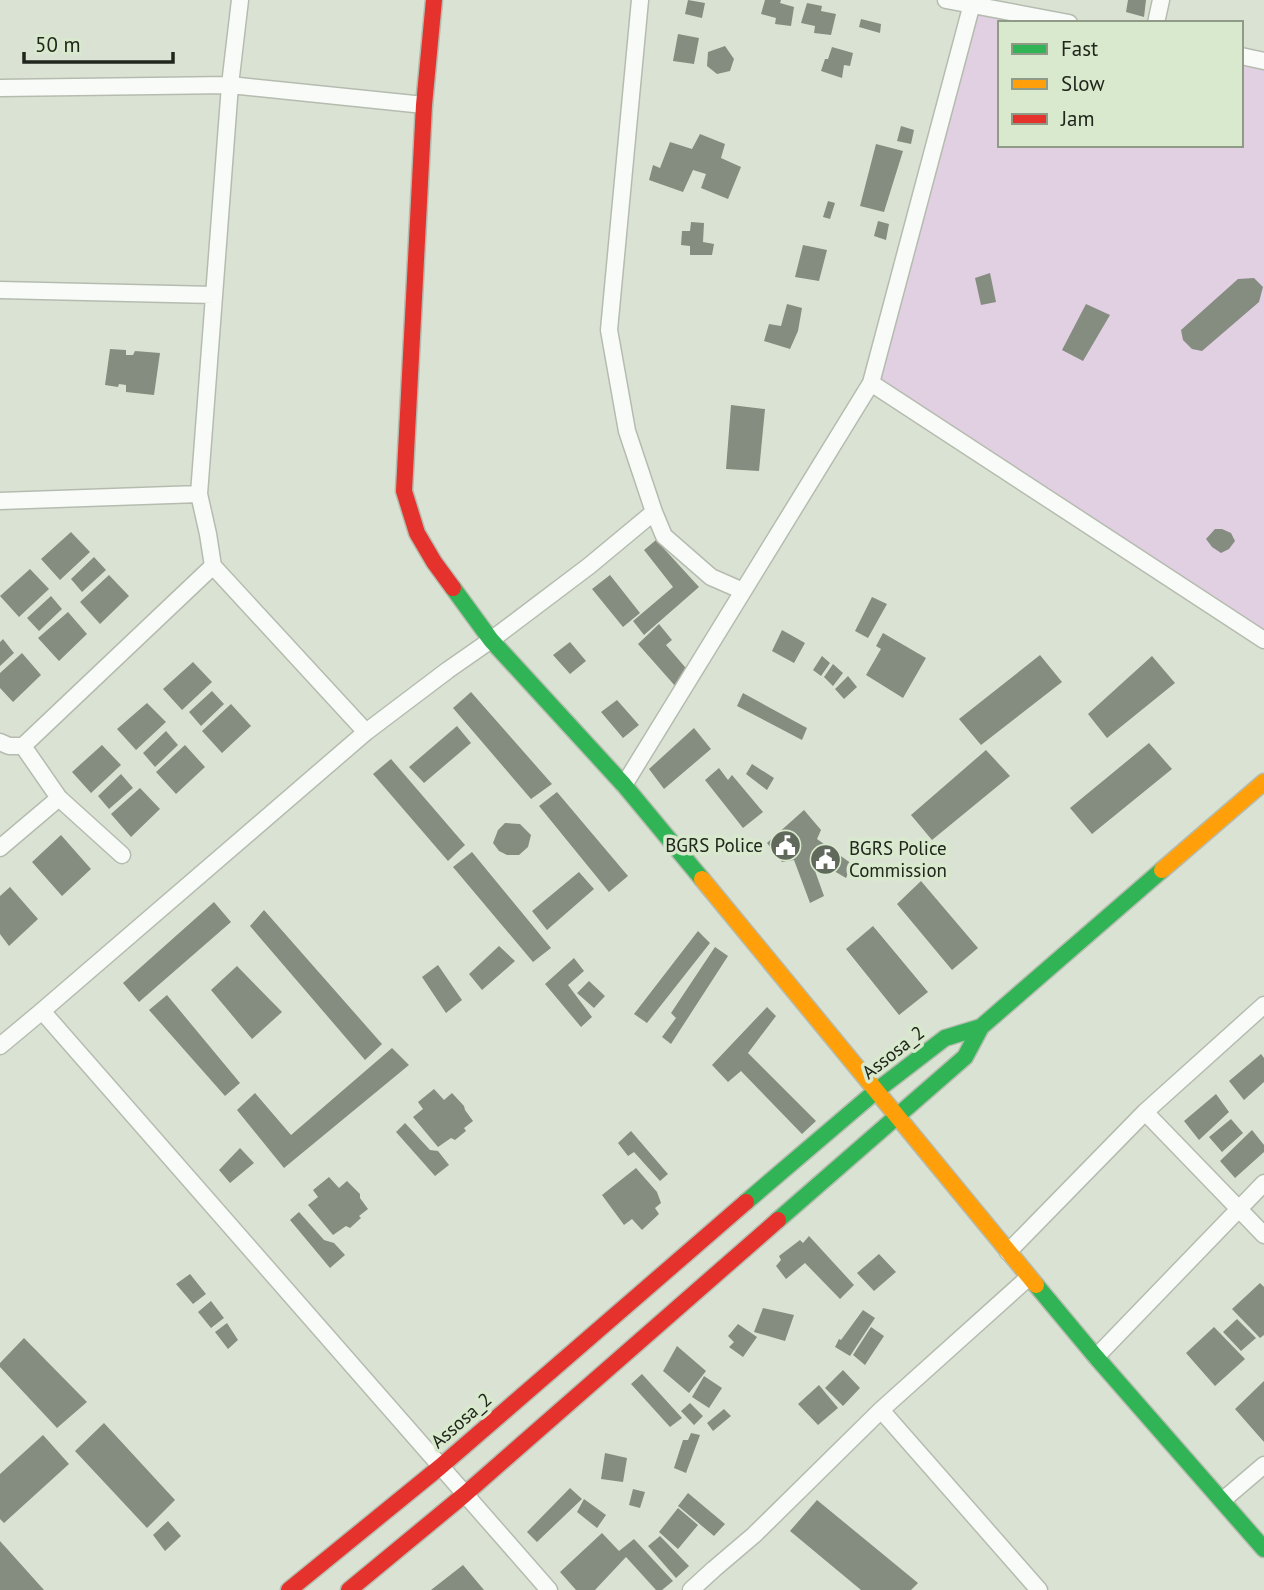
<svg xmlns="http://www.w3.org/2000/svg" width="1264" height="1590" viewBox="0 0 1264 1590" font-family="'PT Sans',sans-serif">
	<rect width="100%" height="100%" fill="#dae3d3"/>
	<path fill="#e1cfe2" d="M976,5L1072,23H1000V145H1241V54L1264,58V641L874,384Z"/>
	<path fill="#858c80" d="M688,0L705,3L702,18L685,14Z
		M765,0H781L780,3L794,7L791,26L775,24L776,18L761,14Z
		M1128,0H1146L1144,17L1126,12Z
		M807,3L822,6L821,11L836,14L831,35L814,33L815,26L801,23Z
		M861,19L881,24L880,33L859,27Z
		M678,34L699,38L694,64L673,61Z
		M725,46L734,59L730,71L717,74L707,66L708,52Z
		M832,47L853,53L850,66L844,65L842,78L821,71L825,59H828Z
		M901,126L914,130L911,144L897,141Z
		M700,134L725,144L721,158L741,167L728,199L701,188L706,174L693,170L683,192L649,180L653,165L660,168L670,142L692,149Z
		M876,144L903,151L884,212L860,206Z
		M828,201L835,203L830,219L823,217Z
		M878,221L889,224L886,240L874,236Z
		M691,222L704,223L703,242L714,244L712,255H690V246L681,245L682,231H690Z
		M803,245L827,250L819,281L795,277Z
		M990,273L996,302L981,305L975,278Z
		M1254,278L1263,287L1259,302L1202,351L1192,349L1183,340L1181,330L1238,279Z
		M787,304L802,308L798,331L790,349L764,341L769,324L781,326Z
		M1086,304L1110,315L1083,361L1062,350Z
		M110,349L126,350V355H133L135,351L160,353L154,395L126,392V385L119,384L118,387L105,385Z
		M731,405L765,409L759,471L726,469Z
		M1215,529H1222L1231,533L1235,541L1229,549L1221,553L1212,547L1206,539Z
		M71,532L90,552L60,580L41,559Z
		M656,540L699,587L644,635L633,621L673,587L644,550Z
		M94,557L106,570L82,592L71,579Z
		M30,569L49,589L19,617L0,596Z
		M109,575L129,596L100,624L80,602Z
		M610,575L640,613L623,627L592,589Z
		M51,596L62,609L39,631L27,618Z
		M872,597L887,604L868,638L855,631Z
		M68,612L87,634L59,661L38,638Z
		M659,624L672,640L666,645L691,674L676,687L638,644Z
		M782,630L805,643L794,663L772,651Z
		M883,633L926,658L903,698L866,675L881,649L876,646Z
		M3,639L14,653L0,666V642Z
		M570,642L586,661L570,674L553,655Z
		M22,653L41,675L13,702L0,688V673Z
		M1040,655L1062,682L981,745L959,719Z
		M822,656L830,663L821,676L813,670Z
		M1152,656L1175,683L1107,738L1088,714Z
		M193,662L212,682L182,710L163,689Z
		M833,664L843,673L833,686L824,677Z
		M848,676L857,687L844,699L835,689Z
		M212,691L224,704L201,726L189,712Z
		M471,692L552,784L531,799L453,708Z
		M743,693L807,728L802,740L737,706Z
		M617,700L639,725L623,738L601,712Z
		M147,703L166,722L136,750L117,729Z
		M231,704L251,726L222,753L202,731Z
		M457,726L471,743L424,783L409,767Z
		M694,728L711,749L664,789L649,769Z
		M166,731L178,745L155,767L143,753Z
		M1149,743L1172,769L1092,834L1070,808Z
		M102,745L121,765L91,793L72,772Z
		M185,745L205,767L176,794L156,772Z
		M986,750L1010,776L932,840L911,815Z
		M391,759L465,845L448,861L373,774Z
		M752,764L774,778L767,790L746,774Z
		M719,768L728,780L732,775L763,812L743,828L705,780Z
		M121,774L133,788L109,809L98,796Z
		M140,788L160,809L131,837L111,814Z
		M557,792L628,876L609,892L539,806Z
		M804,810L821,830L817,839L852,864L846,878L810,857L824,896L810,903L794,860L782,862L767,843Z
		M505,823L520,824L531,835L528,847L519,855H507L499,851L493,843L498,830Z
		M61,835L91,869L62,896L32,862Z
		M472,852L551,948L533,962L453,867Z
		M579,872L594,889L547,930L532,911Z
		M921,881L978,948L952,970L897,904Z
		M10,887L38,919L9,946L0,934V896Z
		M214,902L231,922L139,1002L123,983Z
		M264,910L382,1044L365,1060L250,926Z
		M873,926L928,992L899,1015L846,949Z
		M698,931L710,943L647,1023L634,1014Z
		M499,946L515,961L482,990L469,974Z
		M715,947L728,956L671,1044L662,1037L676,1018L671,1013Z
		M574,958L584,971L568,985L592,1017L581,1027L545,984Z
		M438,965L462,1000L446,1013L422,977Z
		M237,966L282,1012L252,1039L211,990Z
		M589,981L605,996L594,1008L577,993Z
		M167,995L240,1083L225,1096L149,1010Z
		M767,1007L776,1016L748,1053L816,1121L802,1134L741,1071L728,1082L712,1065Z
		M392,1048L409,1065L284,1168L237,1110L255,1093L291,1135Z
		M1261,1054L1264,1058V1082L1244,1100L1229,1081Z
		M434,1089L444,1100L452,1093L464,1106L465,1110L473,1121L464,1128L466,1131L455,1140L451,1138L438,1147L413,1117L423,1109L418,1102Z
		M1216,1094L1229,1112L1199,1140L1184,1121Z
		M1231,1119L1243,1133L1222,1152L1209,1137Z
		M405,1123L430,1150L438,1151L449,1165L435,1176L396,1132Z
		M1252,1130L1264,1145V1152L1235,1178L1220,1161Z
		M631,1131L668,1174L660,1181L634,1152L628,1156L618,1143Z
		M240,1148L254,1163L230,1183L219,1170Z
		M636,1168L657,1192L661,1203L655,1208L659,1214L642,1230L632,1219L624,1225L602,1195Z
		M329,1177L339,1188L347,1181L360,1194V1198L368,1209L359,1216L361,1218L350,1228L346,1226L333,1235L308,1205L318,1197L313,1190Z
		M299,1212L324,1240L334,1243L345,1255L330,1268L290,1220Z
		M809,1236L854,1285L840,1299L805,1263L786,1279L776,1266L781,1260L779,1256L800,1240L803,1243Z
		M879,1254L896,1272L874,1291L857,1273Z
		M190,1274L206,1294L193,1304L176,1284Z
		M1260,1283L1264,1287V1335L1260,1338L1232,1309Z
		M211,1301L224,1318L211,1328L198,1312Z
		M763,1308L794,1315L785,1341L754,1332Z
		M863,1310L875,1318L850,1356L835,1347L839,1339L841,1340Z
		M1237,1319L1256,1338L1241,1351L1223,1332Z
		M227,1323L238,1340L228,1349L215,1332Z
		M738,1324L757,1337L743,1357L729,1347L734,1342L728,1336Z
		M871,1327L884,1336L865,1365L853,1355Z
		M1214,1327L1245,1359L1215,1386L1186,1353Z
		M24,1338L87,1402L57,1428L0,1367V1363Z
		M677,1346L706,1371L689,1393L663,1371Z
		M843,1370L860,1388L843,1406L825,1388Z
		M642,1374L682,1418L670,1427L631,1384Z
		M704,1376L722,1388L709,1408L692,1397Z
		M1264,1381V1442L1235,1409Z
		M819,1385L838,1408L818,1425L798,1404Z
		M690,1403L703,1416L694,1425L681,1411Z
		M724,1409L731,1416L713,1431L707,1423Z
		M104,1423L175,1500L147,1528L75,1451Z
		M691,1433L700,1435L686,1473L674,1468L683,1440H688Z
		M43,1435L69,1464L4,1523L0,1519V1474Z
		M605,1453L627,1458L623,1482L601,1479Z
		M570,1488L582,1499L537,1542L527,1532Z
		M633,1489L645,1492L640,1508L629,1505Z
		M688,1493L725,1524L714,1536L678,1506Z
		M584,1499L606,1515L597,1528L577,1512Z
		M817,1500L918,1583L911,1590H861L790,1531Z
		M678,1508L698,1525L678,1549L659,1532Z
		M168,1521L181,1536L165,1551L153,1535Z
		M602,1533L619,1551L634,1539L673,1581L662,1590H656L626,1557L595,1590H576L560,1572Z
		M660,1536L689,1566L676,1578L648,1546Z
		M0,1541L44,1590H0Z
		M463,1565L484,1590H431Z"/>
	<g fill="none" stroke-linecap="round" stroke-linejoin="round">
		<defs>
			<path id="street" d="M240,0L230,85L199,494L208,534L213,566L366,732
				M640,0L609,330L627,431L654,512L664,536L711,577L743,591
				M946,0L1069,23
				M1156,23L1161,0
				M1241,56L1264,61
				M0,88L230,85L424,105
				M0,290L214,295
				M871,383L1264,640
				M0,501L199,494
				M0,742L9,746H23L213,566
				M23,746L59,798L122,855
				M624,785L871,383L973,0
				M0,848L59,798
				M42,1011L549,1590
				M0,1046L42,1011L366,732L448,670L491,640L589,566L654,512
				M1145,1112L1264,1235
				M1008,1252L1145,1112L1264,1005
				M1096,1357L1264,1183
				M881,1410L1039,1590
				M1223,1500L1264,1465
				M691,1590L714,1569L754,1535L881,1410L1029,1277"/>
			<path id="fast" d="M453,588L491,640L624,785L702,879
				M746,1202L876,1091L945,1038L981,1027
				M778,1220L965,1057L981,1027L1162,870
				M1036,1285L1096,1357L1264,1549"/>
			<path id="slow" d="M1162,870L1264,782
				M702,879L1036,1285"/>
			<path id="jam" d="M434,0L424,105L404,491L417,533L434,562L453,588
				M289,1590L440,1467L746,1202
				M349,1590L464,1495L778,1220"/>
		</defs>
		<use href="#street" stroke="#b5bcaf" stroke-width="19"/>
		<use href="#fast" stroke="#b5bcaf" stroke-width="19"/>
		<use href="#slow" stroke="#b5bcaf" stroke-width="19"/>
		<use href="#jam" stroke="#b5bcaf" stroke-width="19"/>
		<use href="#street" stroke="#f9fbf8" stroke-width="16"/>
		<use href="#fast" stroke="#30b455" stroke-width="16"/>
		<use href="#slow" stroke="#ff9f0a" stroke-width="16"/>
		<use href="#jam" stroke="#e5322d" stroke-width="16"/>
	</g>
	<defs>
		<symbol id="civic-disc" viewBox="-11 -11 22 22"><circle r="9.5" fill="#61685c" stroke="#d9e9cd"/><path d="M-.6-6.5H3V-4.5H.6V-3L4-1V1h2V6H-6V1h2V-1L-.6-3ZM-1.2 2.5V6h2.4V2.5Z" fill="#fff"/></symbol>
	</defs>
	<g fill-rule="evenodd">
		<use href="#civic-disc" x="768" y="828" width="35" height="35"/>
		<use href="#civic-disc" x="808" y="842" width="35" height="35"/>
	</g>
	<g text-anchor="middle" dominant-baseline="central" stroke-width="7" stroke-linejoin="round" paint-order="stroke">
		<g font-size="19" fill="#20261c" stroke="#d9e9cd" text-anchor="end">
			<text x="763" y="845">BGRS Police</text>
			<text x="849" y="848" text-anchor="start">BGRS Police<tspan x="849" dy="22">Commission</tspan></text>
		</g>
		<g font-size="19" fill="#20261c" stroke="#d9e9cd">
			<text transform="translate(893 1052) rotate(-38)">Assosa_2</text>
			<text transform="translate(461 1420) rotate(-41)">Assosa_2</text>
		</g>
	</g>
	<rect x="998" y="21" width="245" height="126" fill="#d9e9cd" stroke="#8f9b86" stroke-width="2"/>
	<rect x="1012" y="44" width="35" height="10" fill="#30b455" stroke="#8f9b86" stroke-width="2"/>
	<text x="1061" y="56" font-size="21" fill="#20261c">Fast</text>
	<rect x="1012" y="79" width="35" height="10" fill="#ff9f0a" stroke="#8f9b86" stroke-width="2"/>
	<text x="1061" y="91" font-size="21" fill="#20261c">Slow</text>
	<rect x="1012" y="114" width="35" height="10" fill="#e5322d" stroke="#8f9b86" stroke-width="2"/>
	<text x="1061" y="126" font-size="21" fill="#20261c">Jam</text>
	<path d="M24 52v10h149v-10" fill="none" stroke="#20261c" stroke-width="3.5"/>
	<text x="35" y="52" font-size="21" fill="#20261c" stroke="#d9e9cd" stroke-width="5" paint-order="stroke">50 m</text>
</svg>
